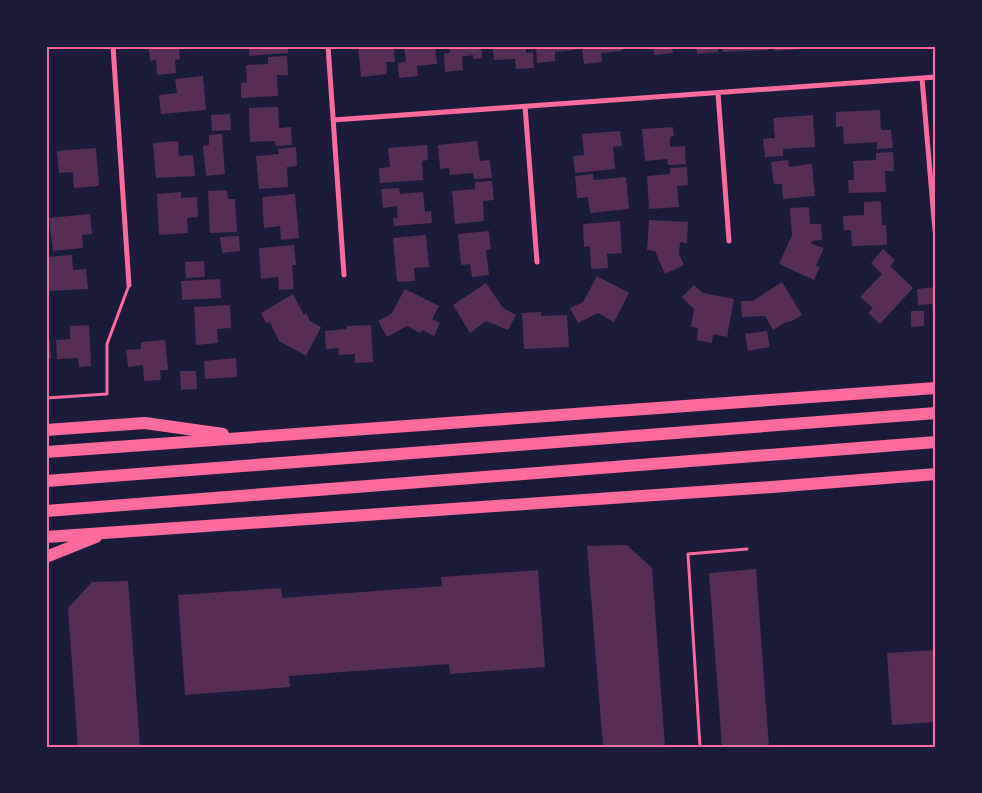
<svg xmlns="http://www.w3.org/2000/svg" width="982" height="793" viewBox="0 0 982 793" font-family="'Titillium Web',sans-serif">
	<rect width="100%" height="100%" fill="#1b1b3a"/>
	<path fill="#542f53" d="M149,46H179L180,59L175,60L176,73L157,75L156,60L150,61Z
		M249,46H288V53L249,56Z
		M358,46H394L395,62H386L387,74L361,77Z
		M404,46H435L437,64L417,66L418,76L399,78L398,63L406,62Z
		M449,46H481L482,58L473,59V55L462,56L463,70L445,72L444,53H450Z
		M493,46H526V53L533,52L534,68L516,69L515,59L494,60Z
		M536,46H575V50L555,52V61L537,63Z
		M589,46H621L622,51L601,53L602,62L584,64L582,49L589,48Z
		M653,46H672L673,53L654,55Z
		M696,46H718V52L697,54Z
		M723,46H768V50L723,52Z
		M774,46H812V48L775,51Z
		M287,56L288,75H277L278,96L241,98V83L247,82L246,65L268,64V57Z
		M203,76L206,110L161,114L159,95L177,93L175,79Z
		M278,107L279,128L291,127L292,145L276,146L275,141L250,142L249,108Z
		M880,110L881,130H891L893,148L877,149V142L844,144L843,126L836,127V112Z
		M230,114L231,130L212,131L211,115Z
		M813,115L815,147L783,149V156L765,157L763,139L775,138L773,118Z
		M673,127L674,136L670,137V147L685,146L686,164L668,165L667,159L645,161L642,129Z
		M620,131L622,146L613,147L615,169L575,173L573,156L584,155L582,134Z
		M222,134L225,174L206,176L203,146L209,145V135Z
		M178,141L179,156L193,155L195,176L156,178L153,143Z
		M477,141L480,161L490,160L492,178L474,179L473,173L450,175L449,168L440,169L438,145Z
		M427,145L428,160L422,161L423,180L380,183L379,168L390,167L388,148Z
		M296,147L297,166L287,167L288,187L259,189L256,156L279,154L278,149Z
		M96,148L99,186L74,188L73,172L59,173L57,151Z
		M893,152L894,171H885L886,192L849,193L848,180H854L853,161L876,160V153Z
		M788,160L789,167L812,164L815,196L783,199L782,184H774L771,162Z
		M687,167L688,185L677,186L679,207L649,209L647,176L670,174V168Z
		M593,174L594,180L626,177L629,209L590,213L588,197L577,198L575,176Z
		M492,181L494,200L483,201L484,221L455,224L452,191L475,189V182Z
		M399,188L400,194L423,192L425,212L431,211L432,223L394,226L393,218H398L397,206L383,208L381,189Z
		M227,190L228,199H235L237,232L210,233L208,191Z
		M181,192V198L197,197L198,217L187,218L188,233L159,235L157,194Z
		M295,194L299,238L281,240L280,226L264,228L262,197Z
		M881,201L882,225H886L887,245L852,246L851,230H844L843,216L864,215V202Z
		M809,207L810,224H821L822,240L811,241L812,244L824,248L816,266L820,267L814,280L779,264L792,235L790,208Z
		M90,214L92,234L82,235L83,248L53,251L49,218Z
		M649,220L688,222L687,243L680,242L679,254L684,265L665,274L655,251L647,250Z
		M620,221L622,253L607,254L608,268L591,269L590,246L584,247L583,224Z
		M489,231L491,249L486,250L489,275L472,277L470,264L461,265L458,234Z
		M426,235L429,267L414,268L415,281L397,282L393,238Z
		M239,236L240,251L222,253L220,237Z
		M294,245L296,265H292L294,289L279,290L278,277L261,279L259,248Z
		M883,249L895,260L890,266L913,288L880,324L868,313L873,308L860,297L882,274L871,263Z
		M72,255L73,270L86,269L88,289L47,291L46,257Z
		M204,261L205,277L186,278L185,262Z
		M597,276L629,293L614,322L598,313L578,323L570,308L583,302Z
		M220,279L221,298L182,300L181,281Z
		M782,282L802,315L792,321L786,322L773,330L765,316L742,317L741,301H753Z
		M486,283L503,308L516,315L508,330L486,321L470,333L453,305Z
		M694,285L703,293L734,299L727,337L713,334L712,343L697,340L698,328L691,327L694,309L682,297Z
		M936,287V331H934L932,304L918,305L917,289Z
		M405,289L439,306L432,319L440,323L434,336L423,330L420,333L407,326L387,337L378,321L391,314Z
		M293,294L304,315L306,313L310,321L321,327L306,356L279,341L270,322L266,323L261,313Z
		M230,305L231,328L217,329L218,343L196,345L194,307Z
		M911,311H924V326L911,327Z
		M541,312V316L567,315L569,347L524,349L522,313Z
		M89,325L91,366L79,367L78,358L57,359L56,340L70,339V326Z
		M371,325L373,362L355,363V354L339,355L338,348L326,349L325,331L347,329V326Z
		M767,331L770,347L748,351L745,334Z
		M50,340L51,359H46V341Z
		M165,340L168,370H160L161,380L144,381L143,365L128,367L126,350L141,349V342Z
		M236,358L237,377L205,379L204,361Z
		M180,371H196L197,389L181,390Z
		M627,545L652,568L665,747H603L587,546Z
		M756,569L769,747H722L709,573Z
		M538,570L545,667L450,674L449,664L289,676L290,687L185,695L178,595L281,588L282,598L442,586L441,577Z
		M128,581L140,747H78L68,608L92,582Z
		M936,650V722L892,725L887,653Z"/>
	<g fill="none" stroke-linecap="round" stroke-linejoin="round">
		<path stroke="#ff6b9d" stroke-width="3" d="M46,398L107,394V344L129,285
			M700,747L688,554L747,549"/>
		<path stroke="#ff6b9d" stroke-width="5" d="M113,46L129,285
			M328,46L344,275
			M922,78L935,231
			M718,93L729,241
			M525,106L537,262
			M333,120L936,77"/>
		<path stroke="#ff6b9d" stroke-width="12" d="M46,430L145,423L223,434
			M46,452L936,388
			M46,481L936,413
			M46,511L936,442
			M46,537L772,487L936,474
			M46,557L96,537"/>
	</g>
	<rect width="982" height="793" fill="none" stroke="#1b1b3a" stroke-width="95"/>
	<rect x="48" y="48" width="886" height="698" fill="none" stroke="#ff6b9d" stroke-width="2"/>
</svg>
